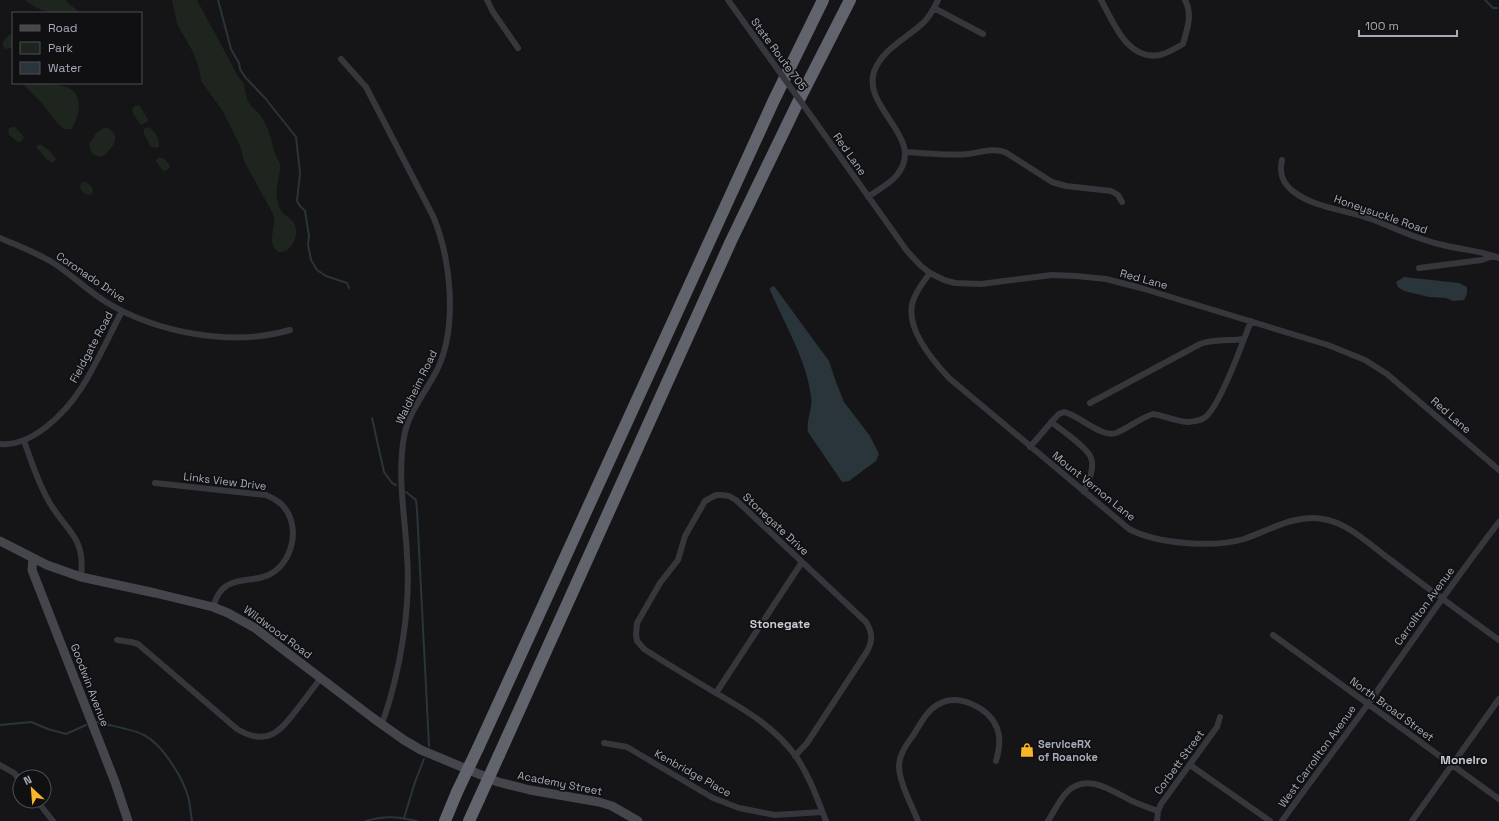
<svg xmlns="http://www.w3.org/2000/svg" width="1499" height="821" viewBox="0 0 1499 821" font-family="'Space Grotesk',sans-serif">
	<rect width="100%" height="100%" fill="#151517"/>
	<path fill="#1d251e" d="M25,0H65L80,13C55,13 46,16 25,0Z
		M172,0H197L239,78C247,83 244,95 249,103C252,109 257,111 261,116C269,127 271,141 275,153C276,157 279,161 280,164C281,176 275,187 277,198C278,203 280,211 284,214C288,218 293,219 295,225C299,236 292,253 279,252C264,243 278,227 273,214L244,161L241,148L222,110L201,81L199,68L193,52L177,24Z
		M13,34V45L11,48L5,49L2,43L9,35Z
		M22,83C56,83 95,81 72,129H64L58,124L41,102Z
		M136,105L140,106L148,120L147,122L141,125L133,114L132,109Z
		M12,127H15L24,137L22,141L18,142L9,135L8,129Z
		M148,127C155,130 160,140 159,147L157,148L151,147L144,134V129Z
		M104,128H107C123,135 112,150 102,157L94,155L91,152L89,144L97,132Z
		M37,145H42L50,151L56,159L53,163L46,159L37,148Z
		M157,158C164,157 166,160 170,166L168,170L163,171L156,161Z
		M82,182H86L91,186L93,190L92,194C86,196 81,192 80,186Z"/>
	<path fill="#2a343b" d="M1404,277L1459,283L1467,287V294L1464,300L1453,301L1446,298L1429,297L1404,291L1398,287L1396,282Z
		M774,286L829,361L836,382L844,402L870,436L879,454L876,461L849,481L842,482L808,432C806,420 813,408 811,396C806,359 785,325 770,290V288Z"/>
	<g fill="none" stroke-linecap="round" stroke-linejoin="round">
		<path stroke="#2a343b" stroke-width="2" d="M218,0L231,49L239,63L240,69L245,77L265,98L296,137L300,173L297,201L300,206L305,211L309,236L308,245L311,260L317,270L326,276L347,283L349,288
			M1485,0L1493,8H1497
			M372,418L384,472L392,483L396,485
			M406,492L416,500L417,510L429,746
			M97,722C110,726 133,729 144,735C163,745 184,779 189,800C190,807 191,814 192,821
			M0,725L31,722L48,729L66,734L86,725
			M404,818L415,782L424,759
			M366,821C385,815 398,817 417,821"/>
		<path stroke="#36373c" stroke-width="6" d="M487,0L493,12L518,48
			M728,0L771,60
			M1101,0C1114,23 1127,61 1160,55C1168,53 1176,48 1183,44C1187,29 1193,15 1185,0
			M934,8L983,34
			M341,59L366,87L433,216C451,259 458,327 437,370C426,392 408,412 404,437C397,477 405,515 407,555C411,609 400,673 382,724
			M814,120L907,251L921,266L930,273L944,280L955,283L981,284L1052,275L1076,276L1106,279L1141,288L1328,345L1365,360L1387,374L1499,470
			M905,152C926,153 948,156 968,154C982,152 992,148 1005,152L1052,182L1066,186L1111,191L1118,195L1122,202
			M1282,160C1279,173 1282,183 1294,192C1315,208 1346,210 1371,219C1395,228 1418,240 1443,245C1461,250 1481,250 1499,258
			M868,197C876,191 891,183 897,175C927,138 862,109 874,72C881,50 907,38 923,23C930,17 934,8 938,0
			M0,238C18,246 38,253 55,264C73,276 88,291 106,302C157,333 232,347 290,330
			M1419,268L1482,260L1493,256
			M930,273C923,282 914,294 912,305C907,330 933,361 949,378L1129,529C1157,544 1214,548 1244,539C1270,530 1295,514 1323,519C1349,523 1371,546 1392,561C1427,588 1463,614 1499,640
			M1090,403L1200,344C1215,339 1229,341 1244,339L1251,321
			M1051,422C1060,429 1088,448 1091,458C1095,468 1088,482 1084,492
			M24,441C31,460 37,480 47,498C64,531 86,534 81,577
			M0,444C33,447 66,412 82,387C97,363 109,336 122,311
			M1030,447L1055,418L1059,414L1064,412C1079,415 1101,438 1116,433C1129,428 1140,418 1153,414C1165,416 1177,422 1189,422C1194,421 1200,421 1204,418C1217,410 1238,355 1244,339
			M155,483L266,495C271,497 276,500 280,503C301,521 295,559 272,573C259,582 242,577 228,585C219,590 216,598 213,607
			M1273,635L1499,799
			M117,640L131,642L138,644L237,729C267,747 280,732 298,708C306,698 313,688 321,678
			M716,693L802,562
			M604,743L627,747L713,798L739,808L775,815L822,812
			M795,756L807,743L866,653C873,641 873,633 866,622L736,500L729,496L722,495H716L705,501L685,536L678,560L660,583L637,623L636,635L637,641L644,649C667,664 691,678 714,692C744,709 773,726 795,755C809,775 817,798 826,821
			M0,765L14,773L20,780
			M1190,765L1270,821
			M37,801L53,821
			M918,821C912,806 899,782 899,766C899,754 907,744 914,734C921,723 927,710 939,704C959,693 989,708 997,728C1001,738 999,751 996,761
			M1048,821C1054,812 1059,800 1067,792C1087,772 1112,791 1132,801C1141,805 1149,808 1158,811
			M1157,821L1158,811L1161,804L1217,727L1220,717
			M1282,821C1310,782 1340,743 1368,704C1411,643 1453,581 1499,522
			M1412,821L1499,699"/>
		<path stroke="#44464c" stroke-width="9" d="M0,541L47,565L81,577L155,593L213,607L228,613L255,628L373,718L404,740L421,750L498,782L530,790L599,802L612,806L638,821
			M33,558L32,570L115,782L128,821"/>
		<path stroke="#61646d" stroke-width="12" d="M478,748L774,100L823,0
			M499,755L731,241L800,98L850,0
			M445,821L457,792
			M469,821L479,799"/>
		<path stroke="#36373c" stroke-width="6" d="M771,60L814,120"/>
		<path stroke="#61646d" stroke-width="12" d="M457,792L478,748
			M479,799L499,755"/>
	</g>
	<defs>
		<symbol id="shop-bare" viewBox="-9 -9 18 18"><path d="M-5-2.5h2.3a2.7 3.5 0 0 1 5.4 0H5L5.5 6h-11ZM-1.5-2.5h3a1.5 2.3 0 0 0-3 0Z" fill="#fab62a" stroke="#101012" stroke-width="2.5" paint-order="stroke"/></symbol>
	</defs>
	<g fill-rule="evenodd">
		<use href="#shop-bare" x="1017" y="740" width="20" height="20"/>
	</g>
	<g text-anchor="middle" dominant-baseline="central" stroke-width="3.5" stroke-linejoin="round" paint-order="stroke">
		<g font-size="11" fill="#a6abb8" stroke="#101012">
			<text transform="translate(779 54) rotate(54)">State Route 705</text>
			<text transform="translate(850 154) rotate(55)">Red Lane</text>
			<text transform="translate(1381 214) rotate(19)">Honeysuckle Road</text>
			<text transform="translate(91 277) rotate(34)">Coronado Drive</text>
			<text transform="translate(1144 279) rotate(15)">Red Lane</text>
			<text transform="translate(91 347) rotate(-62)">Fieldgate Road</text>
			<text transform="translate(416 387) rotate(-64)">Waldheim Road</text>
			<text transform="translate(1451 415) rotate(41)">Red Lane</text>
			<text transform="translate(225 481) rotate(7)">Links View Drive</text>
			<text transform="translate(1094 486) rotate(39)">Mount Vernon Lane</text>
			<text transform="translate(776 524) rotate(43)">Stonegate Drive</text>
			<text transform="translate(1424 606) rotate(-54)">Carrollton Avenue</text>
			<text transform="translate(278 632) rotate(36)">Wildwood Road</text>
			<text transform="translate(90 685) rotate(69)">Goodwin Avenue</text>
			<text transform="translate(1392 709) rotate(36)">North Broad Street</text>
			<text transform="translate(1317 756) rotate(-54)">West Carrollton Avenue</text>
			<text transform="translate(1179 762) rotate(-54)">Corbett Street</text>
			<text transform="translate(693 773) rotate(29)">Kenbridge Place</text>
			<text transform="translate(560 783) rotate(11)">Academy Street</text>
		</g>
		<g font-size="11" font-weight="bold" fill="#a6abb8" stroke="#101012" text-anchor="start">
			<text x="1038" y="744">ServiceRX<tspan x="1038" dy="13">of Roanoke</tspan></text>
		</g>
		<g font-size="12" font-weight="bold" fill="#c7cad3" stroke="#101012">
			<text x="780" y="624">Stonegate</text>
			<text x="1464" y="760">Moneiro</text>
		</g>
	</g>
	<rect x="12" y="12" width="130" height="72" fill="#101012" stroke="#4c4e54"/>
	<rect x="20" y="25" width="20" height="6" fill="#44464c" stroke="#4c4e54"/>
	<text x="48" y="32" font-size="12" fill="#a6abb8">Road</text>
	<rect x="20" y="42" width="20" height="12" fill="#1d251e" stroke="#4c4e54"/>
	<text x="48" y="52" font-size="12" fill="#a6abb8">Park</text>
	<rect x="20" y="62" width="20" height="12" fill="#2a343b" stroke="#4c4e54"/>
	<text x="48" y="72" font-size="12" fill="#a6abb8">Water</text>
	<g transform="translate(32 789) rotate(334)"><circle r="19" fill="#101012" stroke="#4c4e54"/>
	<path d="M0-3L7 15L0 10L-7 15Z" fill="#fab62a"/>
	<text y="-6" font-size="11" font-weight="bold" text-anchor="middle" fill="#a6abb8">N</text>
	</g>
	<path d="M1359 30v6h98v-6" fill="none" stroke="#a6abb8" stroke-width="2"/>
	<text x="1365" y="30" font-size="12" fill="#a6abb8" stroke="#101012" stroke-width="3" paint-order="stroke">100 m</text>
</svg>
